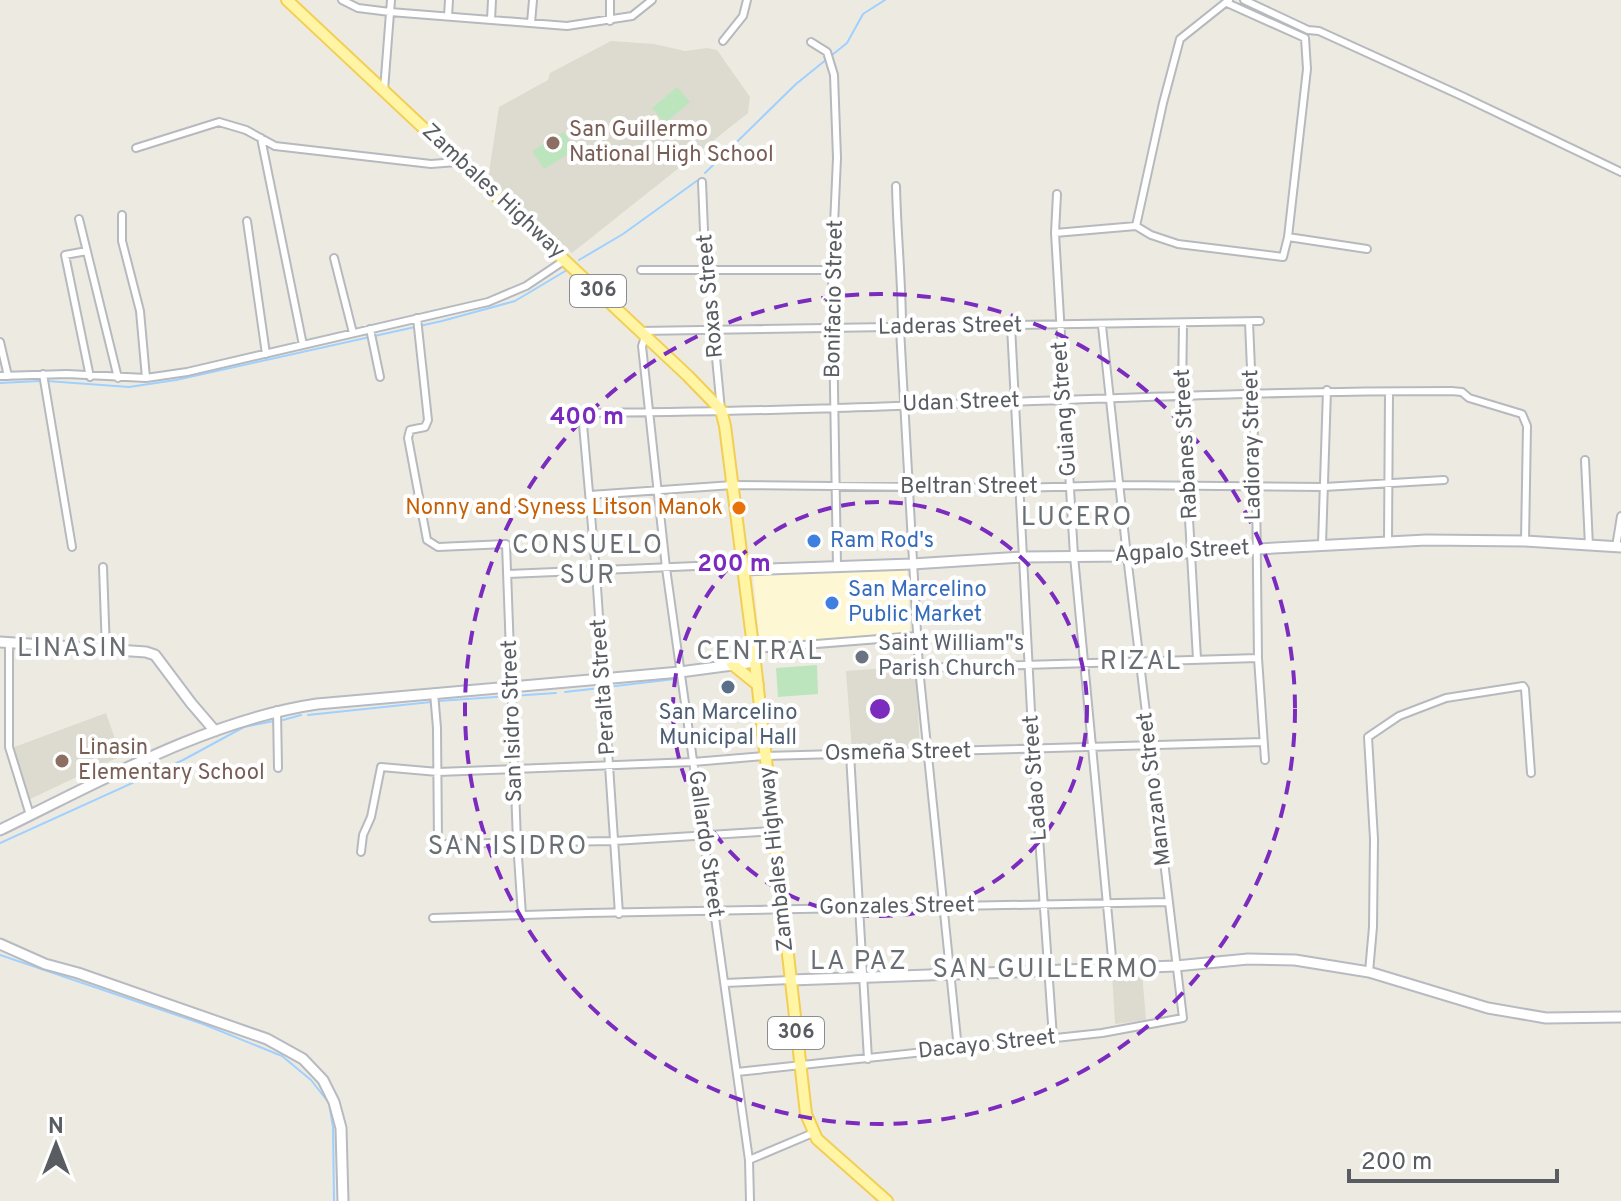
<svg xmlns="http://www.w3.org/2000/svg" width="1621" height="1201" viewBox="0 0 1621 1201" font-family="Overpass,sans-serif">
	<rect width="100%" height="100%" fill="#edebe1"/>
	<path fill="#fef7d4" d="M907,568L910,632L760,645L753,574Z"/>
	<path fill="#dddacf" d="M611,41L654,44L685,51L707,48L717,50L750,97L748,113L572,253L488,179L499,107L548,80L550,73Z
		M915,666L920,746L852,751L846,671Z
		M106,713L121,756L26,801L9,749Z
		M1142,972L1146,1020L1115,1024L1112,974Z"/>
	<path fill="#bce5be" d="M677,87L690,102L665,123L652,108Z
		M564,132L575,150L544,169L532,151Z
		M817,665L818,694L778,697L776,668Z"/>
	<g fill="none" stroke-linecap="round" stroke-linejoin="round">
		<path stroke="#9fd0ff" stroke-width="2" d="M832,55L847,43L863,14L885,0
			M705,173L796,84L827,59
			M579,260L623,234L698,180
			M47,381L129,387L176,380L442,321L515,301L567,270
			M0,383L40,381
			M607,687L675,679
			M565,692L600,688
			M438,701L556,693
			M308,715L431,702
			M283,720L301,715
			M0,843L183,760L244,727L274,721
			M0,955L203,1024L282,1056L311,1080L329,1103L333,1127L334,1201"/>
		<defs>
			<path id="street" d="M342,0L358,8L390,12L567,26L632,16L652,0
				M610,0V21
				M1244,0L1308,30L1319,31L1464,97L1621,172
				M448,16L449,0
				M491,20L492,0
				M531,23L533,0
				M723,41L743,16L747,0
				M811,42L827,52L834,75L837,158L832,270L837,566
				M384,90L391,0
				M261,138L303,345
				M136,148L219,122L246,130L275,146L431,164L457,162
				M702,182L704,231L721,410
				M896,186C897,234 902,281 902,328
				M122,215V241L140,311L146,378
				M79,219L118,378
				M247,221L266,354
				M1136,226L1151,235L1178,244L1283,257L1288,237L1307,69L1305,38L1227,3
				M1055,233L1057,194
				M1288,237L1367,249
				M87,251L65,255L90,377
				M334,258L353,333
				M641,270H832
				M417,318L428,420L425,427L410,430L408,438L427,540L438,547L506,544L517,842L522,915
				M1249,322L1256,486L1258,658L1265,760
				M1183,324L1182,396L1197,659
				M1011,326L1033,750L1053,1038
				M370,329L380,377
				M900,329L919,668L958,1049
				M640,331L1260,321
				M645,337L642,346L666,568L749,1160L750,1201
				M0,342L8,376
				M43,374L72,547
				M0,376L67,374L146,378L187,372L488,302L526,286L565,260
				M1585,460L1589,546
				M590,495L733,485L1018,488L1120,485L1324,487L1444,480
				M1388,541L1389,392
				M1322,544L1327,390
				M1616,547L1621,516
				M103,567L106,651
				M507,574L743,564
				M9,643V747L30,815
				M754,649L917,636
				M919,668L1258,658
				M434,693L437,728L438,844L614,841L774,831
				M277,710L278,768
				M850,754L868,1059
				M361,852L363,835L371,817L381,767L438,772L693,762L765,756L1263,742
				M619,914L596,572L582,413C872,412 1162,391 1451,391L1462,392L1469,398L1522,414L1527,426L1525,541
				M433,918L588,913L1169,902
				M1113,968L1074,556L1055,233L1136,226L1163,103L1180,39L1229,0
				M1369,972L1373,927L1374,839L1368,737L1399,716L1446,698L1523,686L1525,689L1531,773
				M725,983L791,980
				M737,1072L1102,1033L1183,1018L1127,556L1102,326
				M749,1160L813,1133"/>
			<path id="secondary" d="M744,570L912,564L1023,557L1127,556L1426,540L1525,541L1621,547
				M0,642L146,652L155,655L191,703L215,731
				M0,830C99,782 208,720 317,704L680,672L755,662
				M0,944L45,964L78,973L267,1039L303,1059L323,1080L334,1102L341,1128L343,1201
				M791,980L1176,966L1248,959L1295,960L1369,972L1488,1008L1546,1018L1621,1017"/>
			<path id="primary" d="M287,0L688,376L721,410L725,426L755,662L806,1114L817,1139L887,1201
				M732,664L758,685"/>
		</defs>
		<use href="#street" stroke="#b6b9be" stroke-width="10"/>
		<use href="#secondary" stroke="#b7bac0" stroke-width="13"/>
		<use href="#primary" stroke="#f3ce54" stroke-width="14"/>
		<use href="#street" stroke="#fff" stroke-width="6"/>
		<use href="#secondary" stroke="#fff" stroke-width="9"/>
		<use href="#primary" stroke="#fff5a4" stroke-width="10"/>
	</g>
	<g fill="none" stroke="#7b2cbf" stroke-width="4" stroke-dasharray="14 10">
		<circle cx="880" cy="709" r="207"/>
		<circle cx="880" cy="709" r="415"/>
	</g>
	<g fill="#8d6e63" stroke="#fff" stroke-width="3">
		<circle cx="553" cy="143" r="8"/>
		<circle cx="62" cy="761" r="8"/>
	</g>
	<circle fill="#e8710a" stroke="#fff" stroke-width="3" cx="739" cy="508" r="8"/>
	<g fill="#3f7fe0" stroke="#fff" stroke-width="3">
		<circle cx="814" cy="541" r="8"/>
		<circle cx="832" cy="603" r="8"/>
	</g>
	<circle fill="#6b7280" stroke="#fff" stroke-width="3" cx="862" cy="657" r="8"/>
	<circle fill="#5c6f8a" stroke="#fff" stroke-width="3" cx="728" cy="687" r="8"/>
	<g text-anchor="middle" dominant-baseline="central" stroke-width="8" stroke-linejoin="round" paint-order="stroke">
		<g fill="#fff" stroke="#8b8e91" stroke-width="2">
			<rect x="570" y="275" width="56" height="32" rx="6"/>
			<rect x="768" y="1017" width="56" height="32" rx="6"/>
		</g>
		<g font-size="20" font-weight="bold" fill="#595d62">
			<text x="598" y="291">306</text>
			<text x="796" y="1033">306</text>
		</g>
		<g font-size="22" fill="#785e54" stroke="#fff" text-anchor="start">
			<text x="569" y="130">San Guillermo<tspan x="569" dy="25">National High School</tspan></text>
			<text x="78" y="748">Linasin<tspan x="78" dy="25">Elementary School</tspan></text>
		</g>
		<g font-size="22" fill="#595d62" stroke="#fff">
			<text transform="translate(493 192) rotate(43)">Zambales Highway</text>
			<text transform="translate(711 296) rotate(-95)">Roxas Street</text>
			<text transform="translate(835 299) rotate(-89)">Bonifacio Street</text>
			<text transform="translate(950 327) rotate(-1)">Laderas Street</text>
			<text transform="translate(961 403) rotate(-2)">Udan Street</text>
			<text transform="translate(1065 409) rotate(-94)">Guiang Street</text>
			<text transform="translate(1187 444) rotate(-93)">Rabanes Street</text>
			<text transform="translate(1253 445) rotate(-91)">Ladioray Street</text>
			<text x="969" y="487">Beltran Street</text>
			<text transform="translate(1182 552) rotate(-3)">Agpalo Street</text>
			<text transform="translate(604 687) rotate(-94)">Peralta Street</text>
			<text transform="translate(513 721) rotate(-92)">San Isidro Street</text>
			<text transform="translate(898 753) rotate(-1)">Osmeña Street</text>
			<text transform="translate(1036 778) rotate(-94)">Ladao Street</text>
			<text transform="translate(1155 789) rotate(-97)">Manzano Street</text>
			<text transform="translate(705 844) rotate(82)">Gallardo Street</text>
			<text transform="translate(777 859) rotate(-96)">Zambales Highway</text>
			<text transform="translate(897 907) rotate(-1)">Gonzales Street</text>
			<text transform="translate(987 1045) rotate(-6)">Dacayo Street</text>
		</g>
		<g font-size="22" fill="#c56008" stroke="#fff" text-anchor="end">
			<text x="723" y="508">Nonny and Syness Litson Manok</text>
		</g>
		<g font-size="22" fill="#366cbe" stroke="#fff" text-anchor="start">
			<text x="830" y="541">Ram Rod's</text>
			<text x="848" y="590">San Marcelino<tspan x="848" dy="25">Public Market</tspan></text>
		</g>
		<g font-size="22" fill="#5b616d" stroke="#fff" text-anchor="start">
			<text x="878" y="644">Saint William"s<tspan x="878" dy="25">Parish Church</tspan></text>
		</g>
		<g font-size="22" fill="#4e5e75" stroke="#fff">
			<text x="728" y="713">San Marcelino<tspan x="728" dy="25">Municipal Hall</tspan></text>
		</g>
		<g font-size="26" letter-spacing="2" fill="#6a6f74" stroke="#fff">
			<text x="1077" y="518">LUCERO</text>
			<text x="588" y="546">CONSUELO<tspan x="588" dy="30">SUR</tspan></text>
			<text x="73" y="649">LINASIN</text>
			<text x="760" y="652">CENTRAL</text>
			<text x="1141" y="662">RIZAL</text>
			<text x="508" y="847">SAN ISIDRO</text>
			<text x="859" y="962">LA PAZ</text>
			<text x="1046" y="970">SAN GUILLERMO</text>
		</g>
	</g>
	<circle cx="880" cy="709" r="12" fill="#7b2cbf" stroke="#fff" stroke-width="4"/>
	<g font-size="24" text-anchor="middle" font-weight="bold" fill="#7b2cbf" stroke="#fff" stroke-width="8" stroke-linejoin="round" paint-order="stroke">
		<text x="587" y="424">400 m</text>
		<text x="734" y="571">200 m</text>
	</g>
	<g transform="translate(56 1145)" stroke="#ffffff" stroke-width="6" paint-order="stroke">
	<path d="M0-6L14 30L0 20L-14 30Z" fill="#595d62"/>
	<text y="-12" font-size="22" font-weight="bold" text-anchor="middle" fill="#595d62">N</text>
	</g>
	<path d="M1349 1169v12h208v-12" fill="none" stroke="#595d62" stroke-width="4"/>
	<text x="1361" y="1169" font-size="24" fill="#595d62" stroke="#ffffff" stroke-width="6" paint-order="stroke">200 m</text>
</svg>
